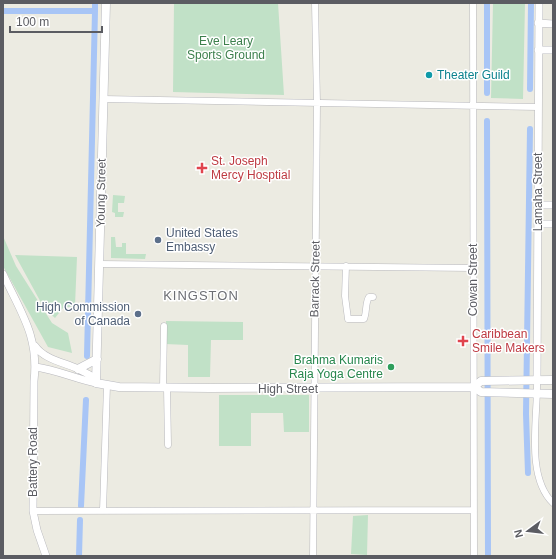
<svg xmlns="http://www.w3.org/2000/svg" width="556" height="559" viewBox="0 0 556 559" font-family="Arial,sans-serif">
	<rect width="100%" height="100%" fill="#ecebe2"/>
	<path fill="#c1e1c7" d="M174,3H278L284,95L173,92Z
		M493,3H525L523,99L491,98Z
		M113,195L125,196L124,203H118V212H124L123,217H115V213L112,212Z
		M3,236L16,266L52,323L68,333L72,353L48,347L3,266Z
		M111,237H115L116,247H122V243H126V254H146L145,259L111,258Z
		M15,255L77,257L75,306L63,308L55,318L44,308Z
		M166,321L243,322V340H211L210,377H188V345L165,344Z
		M219,395H309V432H284L283,413H251V446H219Z
		M368,515L367,555L351,554L353,516Z"/>
	<g fill="none" stroke-linecap="round" stroke-linejoin="round">
		<path stroke="#a8c5f6" stroke-width="6" d="M3,11H95L87,356
			M95,11V3
			M530,89L531,3
			M487,93V3
			M487,121L488,556
			M528,473L526,414L530,129
			M81,506L86,400
			M79,556L80,520"/>
		<defs>
			<path id="minor" d="M473,3L474,556
				M103,99L538,107
				M100,264L473,268
				M346,266L345,296L348,319H364C367,312 365,303 369,297H373
				M537,381C538,416 525,476 553,503
				M163,388L164,326
				M167,388L168,445
				M33,511L474,510
				M103,511L107,385
				M313,556L317,103L315,3"/>
			<path id="tertiary" d="M538,23L553,24
				M538,50H553
				M538,205H553
				M538,224H553
				M3,274C21,313 39,336 34,381L33,511L37,530L46,556
				M35,346C44,359 62,362 76,368C83,371 89,375 96,378
				M36,367C57,370 76,379 96,383
				M537,381L539,3"/>
			<path id="secondary" d="M106,3L96,383L119,387L210,388L474,387
				M78,369L97,359
				M474,387L481,381L553,380
				M474,387L481,392L553,394"/>
		</defs>
		<use href="#minor" stroke="#b8b8bd" stroke-width="7"/>
		<use href="#tertiary" stroke="#b8b8bd" stroke-width="8"/>
		<use href="#secondary" stroke="#b8b9bf" stroke-width="9"/>
		<use href="#minor" stroke="#fff" stroke-width="6"/>
		<use href="#tertiary" stroke="#fff" stroke-width="7"/>
		<use href="#secondary" stroke="#fff" stroke-width="8"/>
	</g>
	<circle fill="#0f9aa8" stroke="#fff" stroke-width="1.5" cx="429" cy="75" r="4"/>
	<g fill="#e0444e" stroke="#fff" stroke-width="1.5">
		<path d="M200 162h4v4h4v4h-4v4h-4v-4h-4v-4h4z"/>
		<path d="M461 335h4v4h4v4h-4v4h-4v-4h-4v-4h4z"/>
	</g>
	<g fill="#5c6f8a" stroke="#fff" stroke-width="1.5">
		<circle cx="158" cy="240" r="4"/>
		<circle cx="138" cy="314" r="4"/>
	</g>
	<circle fill="#2e9e5b" stroke="#fff" stroke-width="1.5" cx="391" cy="367" r="4"/>
	<g text-anchor="middle" dominant-baseline="central" stroke-width="3" stroke-linejoin="round" paint-order="stroke">
		<g font-size="12" fill="#3c7f4c" stroke="#fff">
			<text x="226" y="41">Eve Leary<tspan x="226" dy="14">Sports Ground</tspan></text>
		</g>
		<g font-size="12" fill="#0d838f" stroke="#fff" text-anchor="start">
			<text x="437" y="75">Theater Guild</text>
		</g>
		<g font-size="12" fill="#be3a42" stroke="#fff" text-anchor="start">
			<text x="211" y="161">St. Joseph<tspan x="211" dy="14">Mercy Hosptial</tspan></text>
			<text x="472" y="334">Caribbean<tspan x="472" dy="14">Smile Makers</tspan></text>
		</g>
		<g font-size="12" fill="#5b5c62" stroke="#fff">
			<text transform="translate(538 192) rotate(-90)">Lamaha Street</text>
			<text transform="translate(101 193) rotate(-89)">Young Street</text>
			<text transform="translate(315 279) rotate(-89)">Barrack Street</text>
			<text transform="translate(473 280) rotate(-90)">Cowan Street</text>
			<text x="288" y="389">High Street</text>
			<text transform="translate(33 462) rotate(-90)">Battery Road</text>
		</g>
		<g font-size="12" fill="#4e5e75" stroke="#fff" text-anchor="start">
			<text x="166" y="233">United States<tspan x="166" dy="14">Embassy</tspan></text>
			<text x="130" y="307" text-anchor="end">High Commission<tspan x="130" dy="14">of Canada</tspan></text>
		</g>
		<g font-size="12" fill="#27864d" stroke="#fff" text-anchor="end">
			<text x="383" y="360">Brahma Kumaris<tspan x="383" dy="14">Raja Yoga Centre</tspan></text>
		</g>
		<g font-size="13" letter-spacing="1" fill="#6c6e73" stroke="#fff">
			<text x="201" y="295">KINGSTON</text>
		</g>
	</g>
	<rect width="556" height="559" fill="none" stroke="#5b5c62" stroke-width="8"/>
	<g transform="translate(528 531) rotate(255)" stroke="#ffffff" stroke-width="3" paint-order="stroke">
	<path d="M0-3L7 15L0 10L-7 15Z" fill="#5b5c62"/>
	<text y="-6" font-size="11" font-weight="bold" text-anchor="middle" fill="#5b5c62">N</text>
	</g>
	<path d="M10 26v6h92v-6" fill="none" stroke="#5b5c62" stroke-width="2"/>
	<text x="16" y="26" font-size="12" fill="#5b5c62" stroke="#ffffff" stroke-width="3" paint-order="stroke">100 m</text>
</svg>
